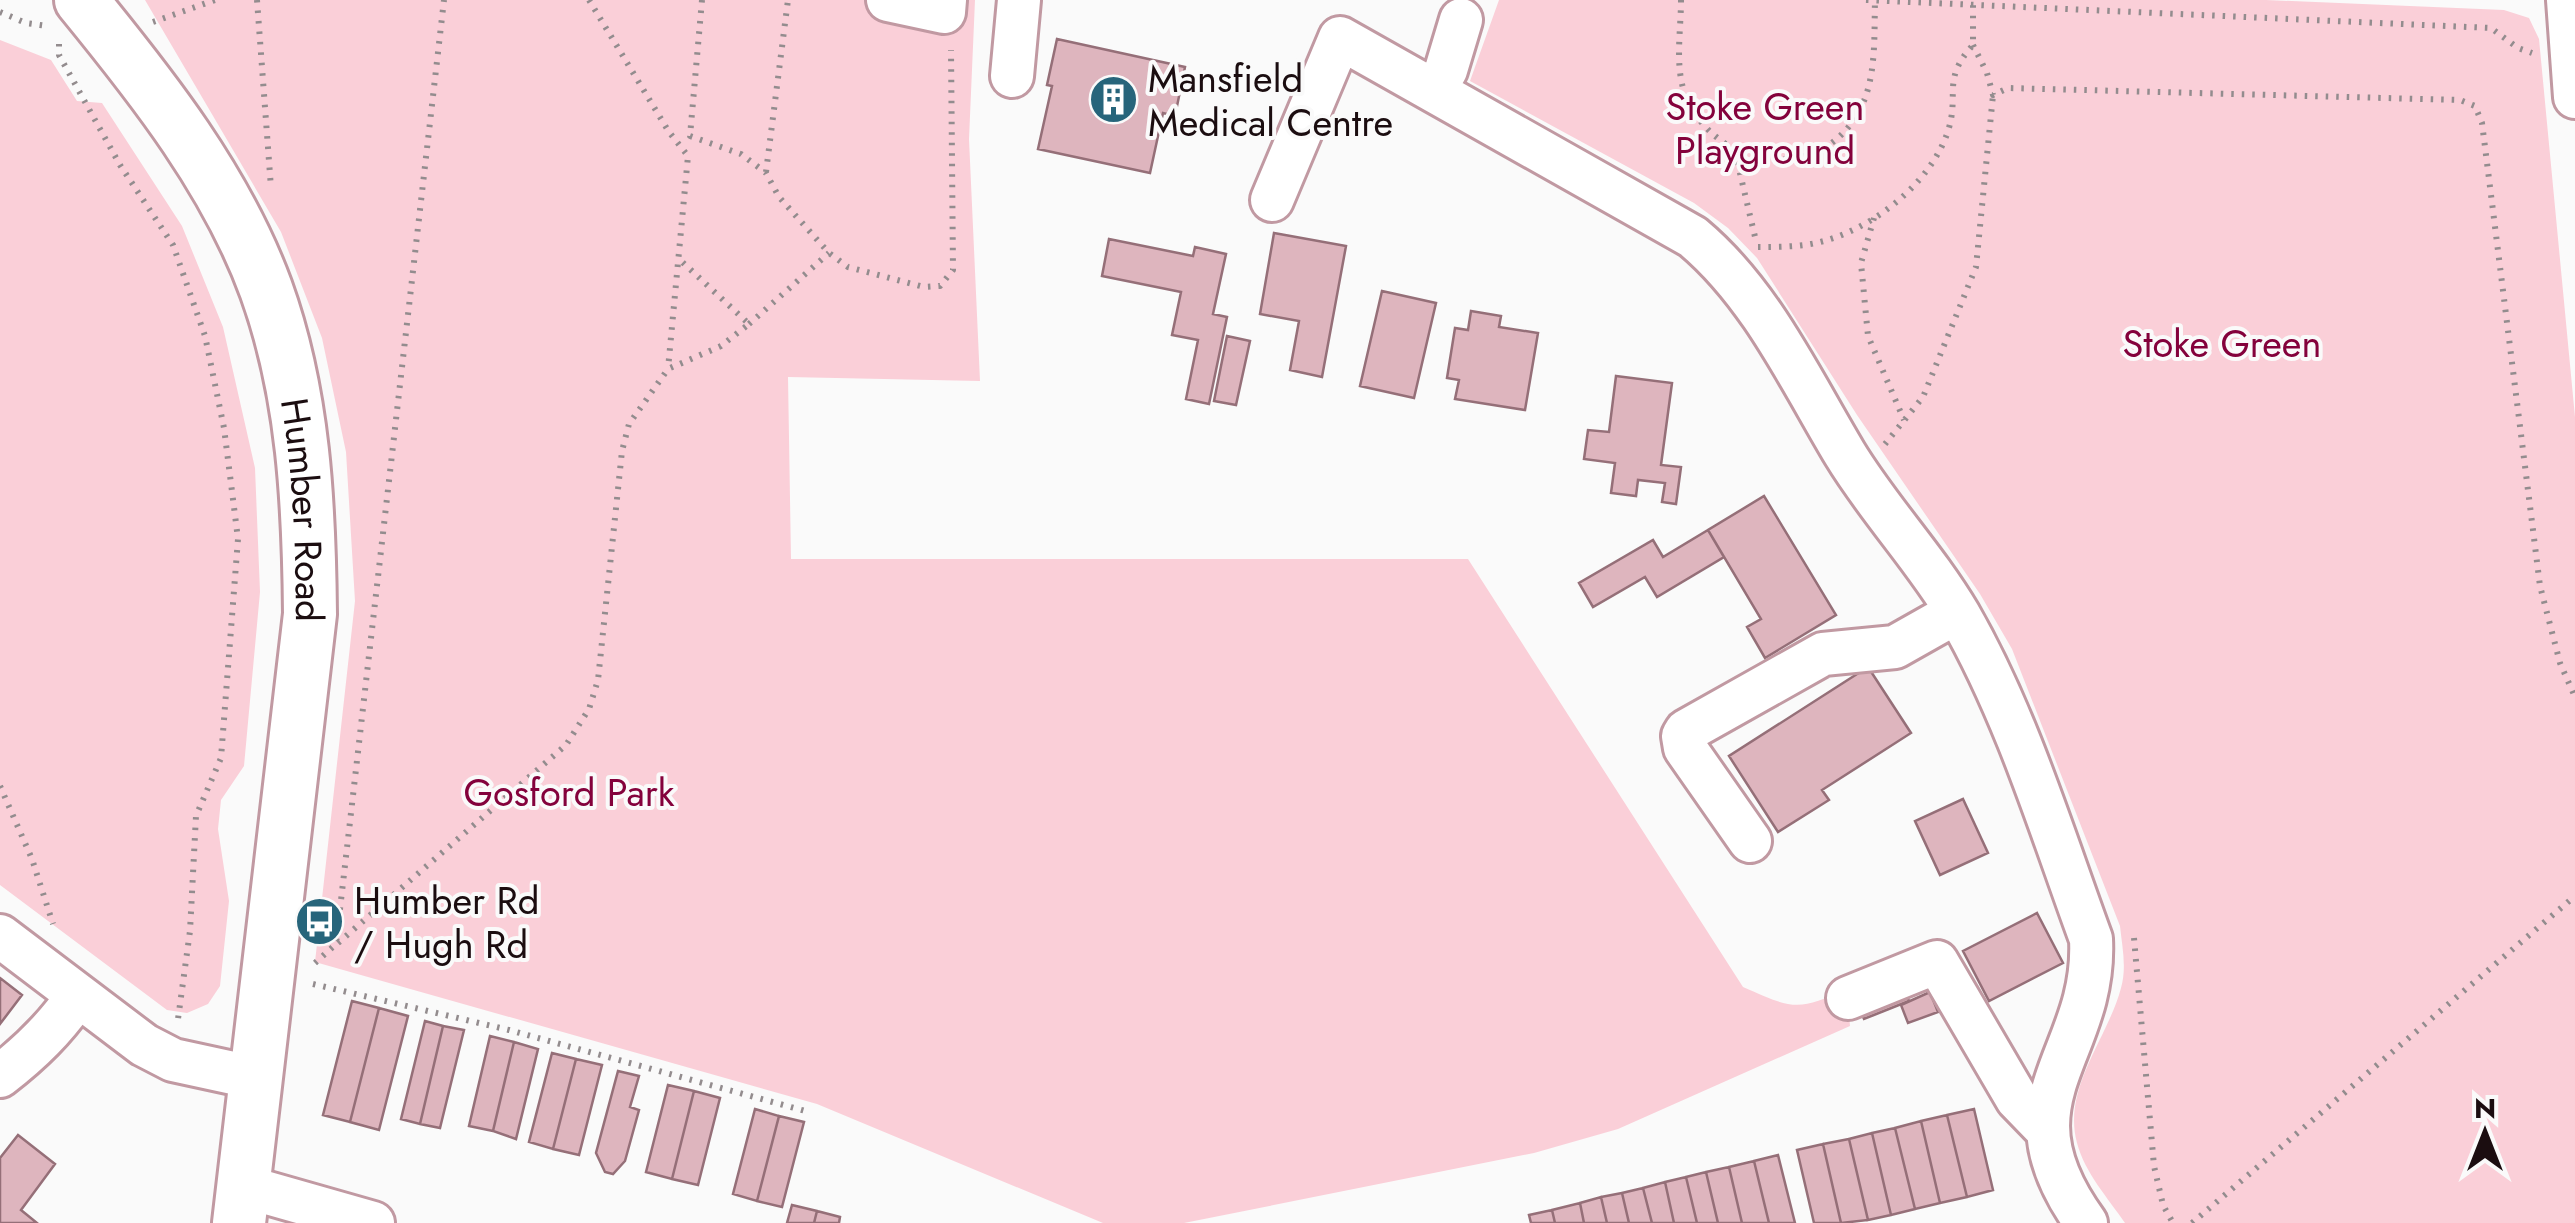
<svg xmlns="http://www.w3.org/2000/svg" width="2575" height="1223" viewBox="0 0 2575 1223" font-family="Jost,sans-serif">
	<rect width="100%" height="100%" fill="#fafafa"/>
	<path fill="#facfd8" d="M145,0H975L969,139L980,381L788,377L791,559H1468L1743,987C1791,1008 1798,1013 1847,988L1850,1026L1618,1129L1534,1153L1184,1223H1103L817,1104L315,962L355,601L346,452L322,338L281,232Z
		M1499,0H2266L2504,10L2529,18L2539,39L2575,417V1223H2125C2108,1198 2085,1173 2077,1143C2062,1088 2108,1038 2121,988C2127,967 2122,946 2120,926L2012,649L1980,594L1857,415L1757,258L1728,228L1694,203L1470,81Z
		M0,40L51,60L77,101L102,103L182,226L223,327L255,468L260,592L244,766L221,800L218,829L229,901L220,986L208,1004L187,1013L167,1010L0,885Z"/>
	<path fill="#deb5be" stroke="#956f78" stroke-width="2.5" d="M1057,39L1185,67L1175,116L1163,113L1150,173L1038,149L1052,86L1047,85Z
		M1274,233L1346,246L1322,377L1290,370L1299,321L1260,314Z
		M1109,239L1193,256L1195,247L1226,254L1213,314L1227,317L1209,404L1186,399L1198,340L1172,335L1181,292L1102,276Z
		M1382,291L1436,303L1414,398L1360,386Z
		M1471,311L1501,316L1499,327L1538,333L1525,410L1455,399L1459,380L1447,378L1455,328L1468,330Z
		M1227,336L1250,341L1236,405L1214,401Z
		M1616,376L1672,383L1661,465L1681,467L1676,504L1662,502L1665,483L1638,480L1636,496L1611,493L1615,463L1584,459L1588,430L1609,432Z
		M1764,496L1836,615L1765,658L1747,627L1761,619L1708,530Z
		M1708,530L1724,557L1657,597L1645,577L1593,607L1579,583L1653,540L1663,557Z
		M1868,667L1911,733L1822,790L1829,800L1778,832L1729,756Z
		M1963,799L1988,853L1940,875L1915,821Z
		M2037,913L2063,963L1989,1001L1963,951Z
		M0,978L22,995L0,1024Z
		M1901,982L1909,1001L1864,1019L1856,1001Z
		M1930,992L1938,1012L1908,1023L1901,1005Z
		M352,1001L379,1008L350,1122L323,1115Z
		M379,1008L408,1016L379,1130L350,1122Z
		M425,1021L443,1026L420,1124L401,1119Z
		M443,1026L464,1030L440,1128L420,1124Z
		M490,1036L514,1042L493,1131L469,1126Z
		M514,1042L538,1049L516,1139L493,1131Z
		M552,1053L576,1059L553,1149L529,1142Z
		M576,1059L602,1065L579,1155L553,1149Z
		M618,1071L639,1076L630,1107L639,1110L625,1161L613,1174L605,1172L596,1153Z
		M668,1085L694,1091L672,1179L646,1172Z
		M694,1091L720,1098L698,1185L672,1179Z
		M755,1109L779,1116L757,1201L733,1194Z
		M1974,1109L1993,1190L1967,1197L1947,1115Z
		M1947,1115L1967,1197L1940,1203L1921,1121Z
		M779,1116L804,1122L782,1207L757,1201Z
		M1921,1121L1940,1203L1915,1209L1895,1128Z
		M1895,1128L1915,1209L1891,1215L1872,1133Z
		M1872,1133L1891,1215L1868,1220L1849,1139Z
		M18,1135L55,1164L21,1210L37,1223H0V1158Z
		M1849,1139L1868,1220L1841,1223L1823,1144Z
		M1823,1144L1841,1223H1814L1797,1150Z
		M1778,1155L1795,1223H1769L1754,1161Z
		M1754,1161L1769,1223H1742L1729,1167Z
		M1729,1167L1742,1223H1718L1706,1172Z
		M1706,1172L1718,1223H1697L1686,1177Z
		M1686,1177L1697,1223H1674L1665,1182Z
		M1665,1182L1674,1223H1652L1643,1188Z
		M1643,1188L1652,1223H1629L1622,1193Z
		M1622,1193L1629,1223H1607L1601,1197Z
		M1601,1197L1607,1223H1584L1580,1203Z
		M1580,1203L1584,1223H1555L1552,1210Z
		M792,1205L817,1211L814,1223H787Z
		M1552,1210L1555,1223H1531L1529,1215Z
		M817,1211L840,1217L839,1223H814Z"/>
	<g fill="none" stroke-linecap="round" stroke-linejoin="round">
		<defs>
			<path id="minor" d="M888,0L944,12L945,0
				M2568,0L2575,97
				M1012,76L1019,0
				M1435,90L1446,70L1461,20
				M1272,200L1340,38L1693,237C1761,294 1800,379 1845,454C1879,510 1926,559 1959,615C2017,716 2051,830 2091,939C2097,1057 1995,1098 2086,1223
				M1750,841L1685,748L1683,736L1686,731L1823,654L1895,647L1957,612
				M0,936L144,1045L173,1060L256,1078
				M1848,998L1937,962L2017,1099L2047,1130
				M0,1076C31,1052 56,1028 78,995
				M243,1186L373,1223"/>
			<g id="major">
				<path id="s1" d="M81,0C153,88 227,182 266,289C304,394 309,505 310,614L239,1223"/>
			</g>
		</defs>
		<use href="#minor" stroke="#c199a2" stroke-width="48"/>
		<use href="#major" stroke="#c199a2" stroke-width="58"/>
		<path stroke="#938c8e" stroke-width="6" stroke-dasharray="2.5 8" stroke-linecap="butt" d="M257,0L271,188
			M589,0L669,132L688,156L668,369
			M702,0L690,136L741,154L766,173L779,197L829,253L848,267L924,287L940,286L953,270L951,50
			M1681,0C1681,29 1675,64 1684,91C1711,168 1816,187 1858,113C1877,81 1874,36 1875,0
			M1866,0L2491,28L2518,48L2532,53
			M0,12L26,23L47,26
			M153,22L215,0
			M59,44V55L120,165L173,245L205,336L224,428L238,539L221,758L196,816L190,931L178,1019
			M1973,45L1987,73L1993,95L2008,88L2460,100L2475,106L2482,123L2540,586L2560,663L2575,697
			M1735,152L1756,241
			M766,172L788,0
			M1874,218L1861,263L1868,336L1904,420
			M1758,247C1773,247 1789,247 1804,245C1862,238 1930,187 1948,131C1960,94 1941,80 1973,45V4
			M749,324L829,253
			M1885,444L1923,397L1976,267L1993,95
			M0,786L32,859L53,924
			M2134,938L2154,1166L2163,1205L2173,1223
			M338,943L566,745L589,709L598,680L622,451L629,424L668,369L721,346L749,324L679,259
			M315,963L336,944L444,0
			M313,984L509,1030L809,1112
			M2192,1223L2575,896"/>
		<use href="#minor" stroke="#fff" stroke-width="42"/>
		<use href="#major" stroke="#fff" stroke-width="52"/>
	</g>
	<defs>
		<symbol id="building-disc" viewBox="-11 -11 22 22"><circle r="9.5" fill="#27657b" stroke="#fafafa"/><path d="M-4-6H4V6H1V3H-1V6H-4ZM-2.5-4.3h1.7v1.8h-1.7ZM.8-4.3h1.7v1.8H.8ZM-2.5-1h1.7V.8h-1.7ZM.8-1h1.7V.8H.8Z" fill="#fff"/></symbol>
		<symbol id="bus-disc" viewBox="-11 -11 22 22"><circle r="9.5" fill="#27657b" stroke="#fafafa"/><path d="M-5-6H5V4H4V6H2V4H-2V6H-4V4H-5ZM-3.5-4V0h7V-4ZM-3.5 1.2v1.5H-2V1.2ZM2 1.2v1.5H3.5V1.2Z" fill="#fff"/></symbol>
	</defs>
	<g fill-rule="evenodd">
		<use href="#building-disc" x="1086" y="72" width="55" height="55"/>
		<use href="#bus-disc" x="292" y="894" width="55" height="55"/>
	</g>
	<g text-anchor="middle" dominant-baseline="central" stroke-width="8" stroke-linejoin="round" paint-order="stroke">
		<g font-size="38" fill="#1b0d10" stroke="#fafafa" text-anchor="start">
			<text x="1148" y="78">Mansfield<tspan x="1148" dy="44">Medical Centre</tspan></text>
			<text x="354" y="900">Humber Rd<tspan x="354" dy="44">/ Hugh Rd</tspan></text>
		</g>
		<g font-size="38" fill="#84023c" stroke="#fafafa">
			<text x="1765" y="106">Stoke Green<tspan x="1765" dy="44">Playground</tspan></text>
			<text x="2222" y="343">Stoke Green</text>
			<text x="569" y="792">Gosford Park</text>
		</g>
		<g font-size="38" fill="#1b0d10" stroke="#fafafa">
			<text stroke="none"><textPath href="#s1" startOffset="570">Humber Road</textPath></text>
		</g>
	</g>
	<g transform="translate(2485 1133)" stroke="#fafafa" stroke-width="8" paint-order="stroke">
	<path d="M0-8L18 38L0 25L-18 38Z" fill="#1b0d10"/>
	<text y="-15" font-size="28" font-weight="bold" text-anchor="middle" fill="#1b0d10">N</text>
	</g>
</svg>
